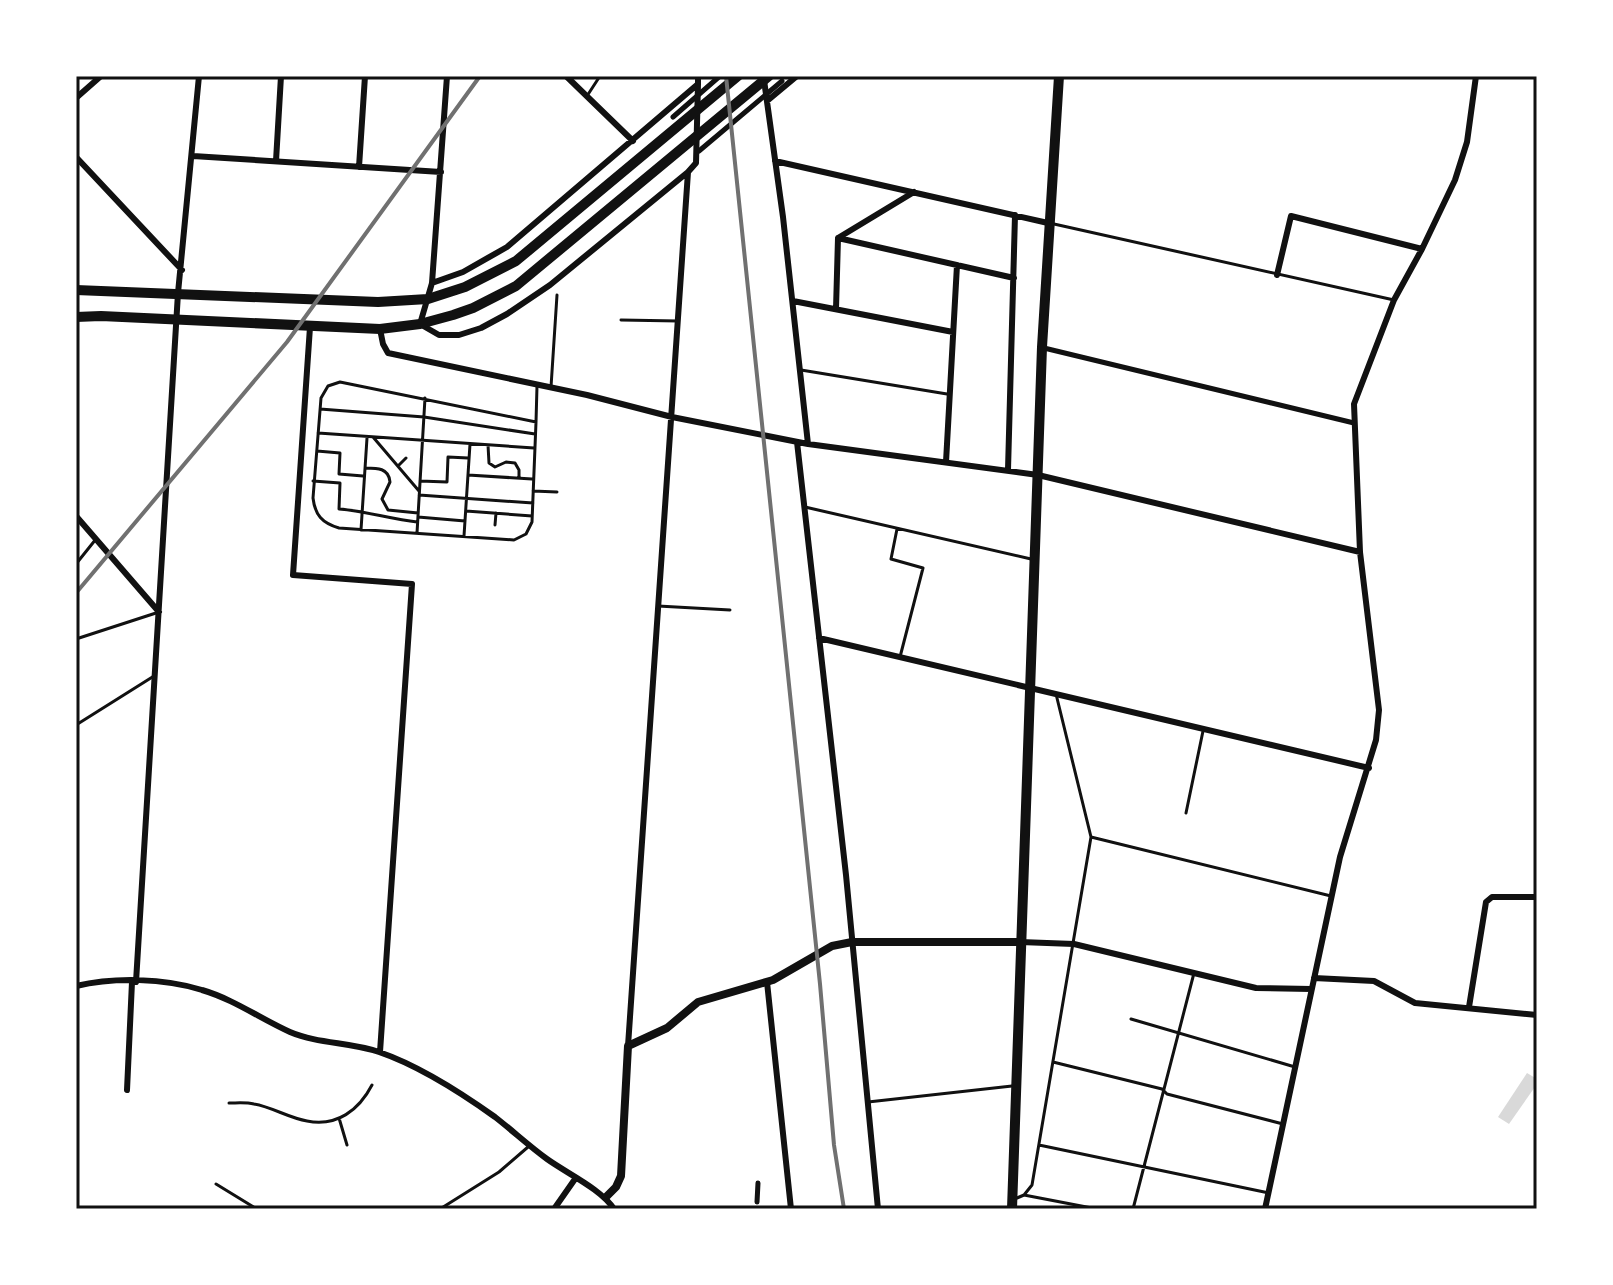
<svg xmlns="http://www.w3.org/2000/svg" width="1613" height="1285" viewBox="0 0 1613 1285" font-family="Barlow,sans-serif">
	<rect width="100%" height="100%" fill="#fff"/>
	<path fill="#d9d9d9" d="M1527,1073L1537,1079V1084L1509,1124L1498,1117Z"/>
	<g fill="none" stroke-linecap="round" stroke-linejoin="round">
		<path stroke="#111" stroke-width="3" d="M587,96L600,76
			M1054,224L1394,300
			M621,320L678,321
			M801,370L947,394
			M340,382L536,422L532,522L526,534L514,540L339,528C322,523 315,515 313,498L321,398L328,386Z
			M551,387L557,295
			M320,409L424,417L535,434
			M536,422L537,386
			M318,433L534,448
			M373,437L419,491
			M488,445L489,463L495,467L506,462L515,463L519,470V478
			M317,451L340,453L339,474L363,476
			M398,466L406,458
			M366,468C377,468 389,468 390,482L382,499L388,510L418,513
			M468,475L532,479
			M313,481L340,483L339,509C366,511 390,519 417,522
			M420,481L447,482L448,457L468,458
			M533,491L557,492
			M419,495L533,503
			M805,507L1031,559
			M466,511L532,516
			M418,517L465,521
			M495,525L496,513
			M897,529L891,559L923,568L900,657
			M361,530L367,438
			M417,533L425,398
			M464,536L470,444
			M76,564L96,539
			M658,606L730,610
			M76,639L156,613
			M76,725L154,676
			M1186,813L1203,731
			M1091,837L1331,896
			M1131,1019L1295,1067
			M1053,1062L1162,1089L1167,1094L1283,1124
			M868,1102L1012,1086
			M229,1103C237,1103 246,1102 254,1104C272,1107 289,1118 307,1121C337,1127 359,1110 372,1085
			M339,1118L347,1145
			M1039,1145L1269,1193
			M216,1184L257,1209
			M1024,1195L1097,1209
			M1017,1198L1024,1195L1032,1185L1091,837L1056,694
			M440,1209L499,1172L528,1147
			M1133,1209L1194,973"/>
		<path stroke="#111" stroke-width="5" d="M673,117L720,76
			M699,151L782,81
			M1044,348L1354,423
			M757,1202L758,1183"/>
		<path stroke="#111" stroke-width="6" d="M447,76L432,283L420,324L439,335H459L481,328L507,314L550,285L688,172
			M566,76L633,141
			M764,80L783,217L808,444
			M76,98L101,76
			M767,101L797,76
			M193,156L441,172
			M76,157L182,270
			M276,161L281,76
			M775,161L1048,223
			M359,167L365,76
			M838,238L1014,278
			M1277,275L1291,216L1422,249
			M432,283L463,272L507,247L698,84V76
			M793,301L953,332
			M836,309L838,238L914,192
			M310,327L293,575L412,584L380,1052
			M380,329L383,344L388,353L587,395L672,417L808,444L1038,475L1360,552
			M797,442L846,875L878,1209
			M946,462L957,265
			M1008,470L1015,215
			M76,516L159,612
			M819,638L1369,768
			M1020,942L1074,944L1256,988L1311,989
			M1314,978L1374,981L1415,1003L1537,1015
			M136,982L178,293L199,76
			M767,982L791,1209
			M76,986C114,977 164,978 202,990C233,999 261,1019 290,1032C318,1044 350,1042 379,1052C420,1066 460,1092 495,1117C513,1131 529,1146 547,1159C568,1174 601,1189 614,1209
			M1469,1007L1486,902L1492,897H1537
			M628,1046L688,172L696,163L698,84
			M127,1090L132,982
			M554,1209L575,1179
			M1265,1209L1340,857L1376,740L1379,710L1360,552L1354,404L1394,300L1422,249L1455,180L1467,142L1476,76"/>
		<path stroke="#111" stroke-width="8" d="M606,1197L616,1187L621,1176L628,1046L667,1028L698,1002L773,980L832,946L852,942H1020"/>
		<path stroke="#111" stroke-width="10" d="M76,290L378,302L428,299L465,287L516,261L738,76
			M76,317L101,316L380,329L420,324L453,315L473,308L516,286L769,76
			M1012,1209L1042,347L1059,76"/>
		<path stroke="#707070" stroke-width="4" d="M726,76L820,984L834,1145L844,1209
			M76,593L287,342L480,76"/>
	</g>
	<rect width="1613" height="1285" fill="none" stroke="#ffffff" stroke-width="156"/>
	<rect x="78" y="78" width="1457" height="1129" fill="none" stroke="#111" stroke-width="3"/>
</svg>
